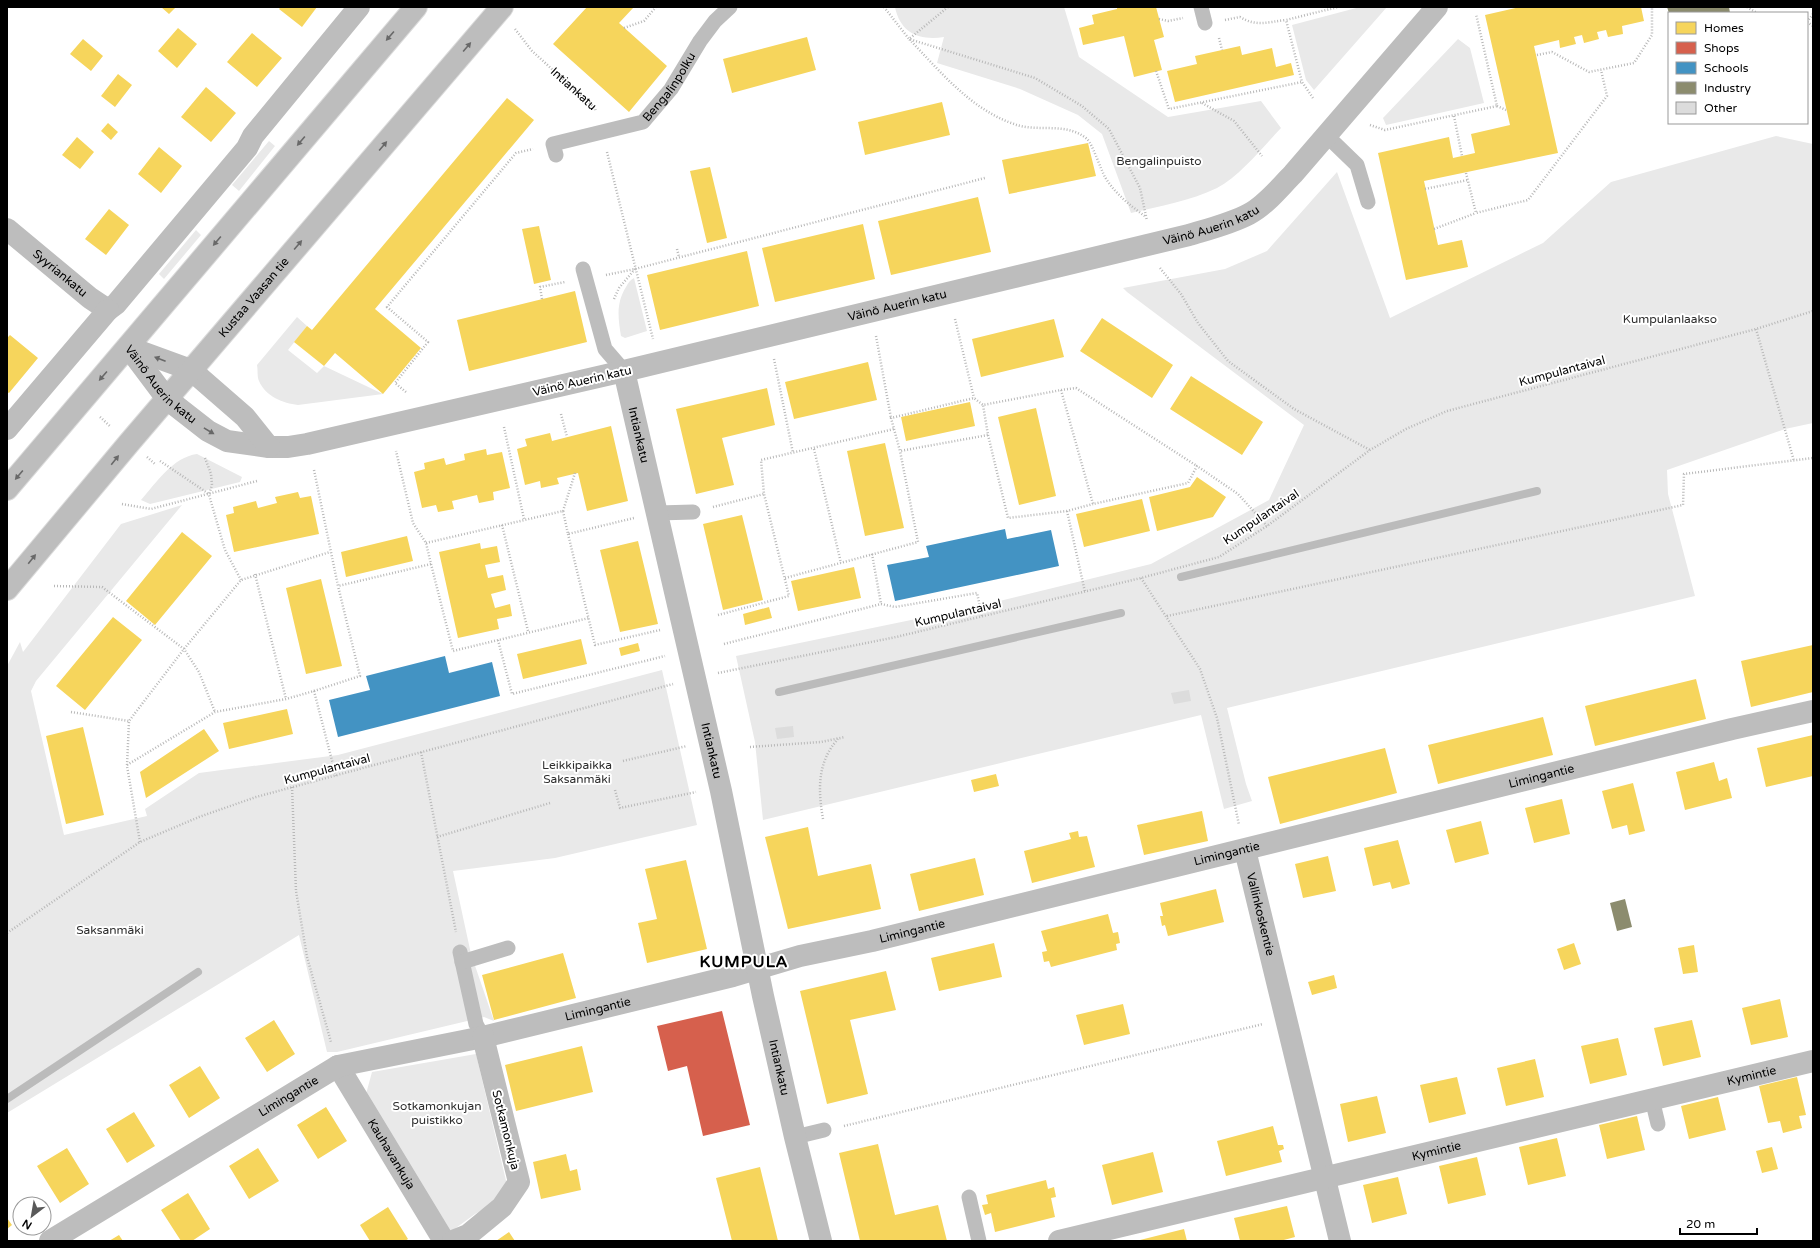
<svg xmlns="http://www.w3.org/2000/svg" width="1820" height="1248" viewBox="0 0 1820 1248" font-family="'Varela Round',sans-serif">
	<rect width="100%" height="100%" fill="#fff"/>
	<path fill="#e9e9e9" d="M895,7H1064L1079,57L1168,117L1261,101L1281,128C1263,147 1240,176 1217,188C1190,201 1160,206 1131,213L1102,134L1078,115L1020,89L937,63L944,37C920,41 900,33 895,7Z
		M1360,7H1387L1314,90L1306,80L1292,25Z
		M1458,39L1470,48L1484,103L1386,125L1383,118Z
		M1776,136L1813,144V423L1785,429L1667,470L1668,494L1695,596L1227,708L1246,784L1252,801L1224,809L1201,715L763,820L755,742L736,656L979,606L1151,564L1269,500L1304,425L1127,292L1123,288L1225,269L1267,251L1337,172L1390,318L1543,243L1611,182Z
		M269,141L275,146L239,191L232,185Z
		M196,230L201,235L164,279L159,274Z
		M634,278L647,331L625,338L621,336C618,318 616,303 626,287C628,283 630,280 634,278Z
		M297,317L307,326L288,350L317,373L324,366L383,394L298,405C283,403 266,397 259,381C257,377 258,370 257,365Z
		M197,454L242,477L240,482L150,504L141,500C156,483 173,457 197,454Z
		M182,505L36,681L31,691L64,835L147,816L145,809L199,773L338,755L662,670L697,825L555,858L453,871L471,954L494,1021L484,1017L337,1052H327L299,935L7,1113V666L20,642L23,652L121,524Z
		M476,1054L507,1185L496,1202L475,1214L449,1233L366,1094L372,1072Z"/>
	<path fill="#f6d55c" d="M161,7H176L169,14Z
		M281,7H317L302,27L279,9Z
		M587,7H634L619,23L667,66L629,112L553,44Z
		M1117,7H1156L1164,37L1154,40L1162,70L1134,77L1124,36L1083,45L1079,28L1094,24L1092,15L1117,9Z
		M1520,7H1641L1644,21L1622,26L1623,34L1608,37L1606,30L1597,32L1599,39L1584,43L1582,35L1574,37L1576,44L1560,48L1559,40L1534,46L1558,153L1424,181L1438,245L1462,240L1468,267L1406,280L1378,153L1449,137L1453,158L1475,153L1471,134L1510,125L1485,15Z
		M178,28L197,44L177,68L158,51Z
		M252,33L282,58L257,87L227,62Z
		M807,37L816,70L732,93L723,59Z
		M83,39L103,56L91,71L70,54Z
		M1240,46L1242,55L1272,48L1276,67L1291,63L1294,75L1175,102L1167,71L1197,64L1195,56Z
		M118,74L132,85L115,107L101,96Z
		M206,87L236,113L211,142L181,117Z
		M507,98L534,120L375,309L421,348L383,394L335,353L324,366L294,342L307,326L312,330Z
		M942,102L950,135L865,155L858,122Z
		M108,123L118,132L111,140L101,131Z
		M77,137L94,152L80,169L62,155Z
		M1088,143L1096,176L1009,194L1002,160Z
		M159,147L182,166L161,193L138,174Z
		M710,167L727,238L707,243L690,171Z
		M978,197L991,252L891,275L878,221Z
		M109,209L129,225L106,255L85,239Z
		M863,224L875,279L775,302L762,248Z
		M539,226L551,280L534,284L522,229Z
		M747,251L759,306L660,330L647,275Z
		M575,291L587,342L469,371L457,320Z
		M1102,318L1173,365L1152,398L1080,351Z
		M1054,319L1064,357L981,377L972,339Z
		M10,335L38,358L9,393L7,392V338Z
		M868,362L877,400L794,419L785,382Z
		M1191,376L1263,422L1242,455L1170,409Z
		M767,388L775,425L722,438L734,485L696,494L676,409Z
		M970,402L975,426L906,441L901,417Z
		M1036,408L1056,496L1019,505L998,417Z
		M611,426L628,501L587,511L578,473L557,478L559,484L541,488L540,481L525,485L517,449L527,446L525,439L550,433L552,441Z
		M885,443L904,528L865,536L847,451Z
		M486,449L487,455L502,452L510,488L493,492L494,500L479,503L477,495L452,501L454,509L438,512L436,505L422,508L414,472L425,469L424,463L444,458L446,465L465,460L464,454Z
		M1197,477L1226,497L1213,517L1157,531L1149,497L1190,487Z
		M298,492L300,498L311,496L319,534L234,552L226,515L234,513L233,507L256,501L258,508L277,503L275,497Z
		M1142,499L1150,531L1084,547L1076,514Z
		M742,515L763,600L723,610L703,524Z
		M182,532L212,556L155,625L126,601Z
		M407,536L413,561L346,577L341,552Z
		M638,541L658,624L620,632L600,550Z
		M480,543L481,549L497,546L500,562L485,565L488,578L503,575L506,590L491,594L495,608L510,604L512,616L497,619L499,629L458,638L439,552Z
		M854,567L861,598L798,611L791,581Z
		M321,579L342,666L306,674L286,588Z
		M769,607L772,618L745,625L743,614Z
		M113,617L142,640L85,710L56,686Z
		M581,639L587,664L523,679L517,654Z
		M638,643L640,651L621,656L619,648Z
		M1813,645V692L1751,707L1741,661Z
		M1696,679L1706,719L1595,746L1585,706Z
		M287,709L293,734L229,749L223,723Z
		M1543,717L1553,755L1438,784L1428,745Z
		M83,727L104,815L66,824L46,736Z
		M204,729L219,751L146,798L140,772Z
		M1813,735V776L1766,787L1757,748Z
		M1385,748L1397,793L1280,824L1268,777Z
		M1714,762L1719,781L1727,778L1732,798L1685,810L1676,772Z
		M996,774L999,786L974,792L971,780Z
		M1633,783L1645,831L1629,835L1627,825L1612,829L1602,791Z
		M1562,799L1570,834L1534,843L1525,808Z
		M1202,811L1208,841L1144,855L1137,825Z
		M1481,821L1489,854L1455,863L1446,830Z
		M808,827L818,876L871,864L881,909L788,929L765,837Z
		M1078,831L1079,837L1087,836L1095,867L1032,883L1024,851L1071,839L1069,833Z
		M1398,840L1410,884L1392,889L1390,882L1373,886L1364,848Z
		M1328,856L1336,891L1303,898L1295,864Z
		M975,858L984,895L919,911L910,874Z
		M686,860L707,949L647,963L638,923L657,919L645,869Z
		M1216,889L1224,922L1168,936L1165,925L1162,926L1160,916H1163L1160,903Z
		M1108,914L1113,933L1118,932L1120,943L1116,944L1117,950L1051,967L1049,961L1044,962L1042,952L1047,951L1041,931Z
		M994,943L1002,977L939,991L931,958Z
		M1574,943L1581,964L1564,970L1557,949Z
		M1694,945L1698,972L1683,974L1678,948Z
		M563,953L576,998L494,1020L482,975Z
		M886,971L896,1010L850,1020L868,1094L827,1104L800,991Z
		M1334,975L1337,988L1312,995L1308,982Z
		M1780,999L1788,1037L1751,1045L1742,1008Z
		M1123,1004L1130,1034L1084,1045L1076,1015Z
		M274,1020L295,1054L267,1072L245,1038Z
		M1692,1020L1701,1057L1663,1066L1654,1028Z
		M1618,1038L1627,1075L1590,1084L1581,1046Z
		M582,1046L593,1092L516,1111L505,1065Z
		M1535,1059L1544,1097L1506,1106L1497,1068Z
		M200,1066L220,1098L189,1118L169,1085Z
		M1457,1077L1466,1114L1429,1123L1420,1085Z
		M1797,1077L1806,1115L1799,1116L1802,1128L1783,1133L1780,1121L1768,1123L1759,1086Z
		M1377,1096L1386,1133L1348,1142L1340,1104Z
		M1718,1097L1726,1130L1689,1139L1681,1106Z
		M326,1107L347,1141L318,1159L297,1125Z
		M134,1112L155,1146L127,1163L106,1129Z
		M1637,1116L1645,1150L1607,1159L1599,1125Z
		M1273,1126L1278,1145H1283L1284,1149L1279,1151L1282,1162L1226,1176L1217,1141Z
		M1557,1138L1566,1176L1528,1185L1519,1147Z
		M878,1144L895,1215L938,1205L947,1241H860L839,1153Z
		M1772,1147L1778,1169L1762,1173L1756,1151Z
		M67,1148L89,1184L60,1203L37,1166Z
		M258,1148L279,1181L249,1199L229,1166Z
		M1153,1152L1163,1192L1112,1205L1102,1165Z
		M566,1154L570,1171L577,1169L581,1190L541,1199L533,1162Z
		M1477,1157L1486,1195L1448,1204L1439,1166Z
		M760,1167L778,1241H732L716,1178Z
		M1398,1177L1407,1214L1372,1223L1363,1185Z
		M1046,1180L1048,1189L1054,1187L1056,1197L1051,1198L1055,1217L995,1232L991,1213L985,1215L982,1205L988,1204L986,1195Z
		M188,1193L210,1229L192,1241H181L161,1210Z
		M1287,1206L1295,1237L1280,1241H1240L1234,1218Z
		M388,1207L408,1239L405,1241H370L360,1225Z
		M7,1218L12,1225L7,1229Z
		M1184,1229L1187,1241H1140V1240Z
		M509,1232L515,1241H496Z
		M119,1235L123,1241H109Z"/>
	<path fill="#d6604d" d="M722,1011L750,1125L703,1136L687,1066L668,1071L657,1026Z"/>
	<path fill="#4393c3" d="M1005,529L1007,539L1051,530L1059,566L895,601L887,565L929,557L926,546Z
		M445,656L449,673L492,662L500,696L338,737L329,700L370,690L366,676Z"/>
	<path fill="#8c8c6e" d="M1667,7H1729L1730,13H1669Z
		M1625,899L1632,927L1617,931L1610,903Z"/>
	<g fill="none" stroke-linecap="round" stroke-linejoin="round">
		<path stroke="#bbb" stroke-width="8" d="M1181,577L1537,491
			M779,692L1121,613
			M7,1099L198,972"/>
	</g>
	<path fill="#dcdcdc" d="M1189,690L1191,701L1174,704L1171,693Z
		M793,726L794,737L777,739L775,728Z"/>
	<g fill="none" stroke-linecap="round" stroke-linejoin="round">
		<defs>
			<g id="primary">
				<path d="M7,489L416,7"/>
				<path id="s10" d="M7,589L129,443L502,7"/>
			</g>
		</defs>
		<use href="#primary" stroke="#dbdbdb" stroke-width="24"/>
		<g stroke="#b8b8b8" stroke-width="2.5" stroke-dasharray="1 2" stroke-linecap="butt">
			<path d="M884,7L909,39L1035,78L1082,106L1109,129L1140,188L1147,221"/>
			<path d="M948,7L909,39C940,71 970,109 1014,124C1037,133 1066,121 1087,139C1092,143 1101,170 1105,177C1115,194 1131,206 1146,217"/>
			<path d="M1747,7L1757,13"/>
			<path d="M1159,19L1168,21L1183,18"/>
			<path d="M1225,20L1240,17C1257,27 1267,22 1286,20"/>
			<path d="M1807,22L1813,14"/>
			<path d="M1807,22L1813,26"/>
			<path d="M624,28L644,21L656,7"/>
			<path id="s1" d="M515,29L532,51L595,108L596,112"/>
			<path d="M1219,38L1222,50"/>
			<path d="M1537,55L1552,52L1589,72L1634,63L1652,35V7"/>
			<path d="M1156,71L1169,109L1302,82"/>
			<path d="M1313,98L1302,82L1286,20L1338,7"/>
			<path d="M1202,103L1234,121L1262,156"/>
			<path d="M1497,106L1506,110"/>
			<path d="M1454,116L1462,156"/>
			<path d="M1370,125L1385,130L1497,106L1476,14"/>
			<path d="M607,152L653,339"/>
			<path d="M1466,173L1476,213L1528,200L1607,96L1601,70"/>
			<path d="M1425,189L1468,180"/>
			<path d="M1434,229L1476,213"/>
			<path d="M677,249L679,257"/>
			<path d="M1160,268L1181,294L1198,323L1228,361L1294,409L1370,450"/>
			<path d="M606,275L635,269L985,178"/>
			<path d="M542,299L540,287L565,282"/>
			<path d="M614,299L619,288L635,269"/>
			<path d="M955,319L974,398"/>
			<path d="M1756,329L1794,461"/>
			<path d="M876,336L891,418"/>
			<path d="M774,359L793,453"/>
			<path d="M1061,390L1076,388L1197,466"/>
			<path d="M406,392L395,383L428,342L387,307L516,153L533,149"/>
			<path d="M561,414L567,437"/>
			<path d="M100,417L111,427"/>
			<path d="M504,427L524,519"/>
			<path d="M894,429L900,451L988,435L983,405"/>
			<path d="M988,435L1008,518L1067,511L1093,504"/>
			<path d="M814,449L841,563"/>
			<path d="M147,457L156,465"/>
			<path d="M205,458L211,474L212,485L209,495L225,550L241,580"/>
			<path d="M160,461L209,494"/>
			<path d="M314,470L338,586L431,564L426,543L413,523L396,451"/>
			<path d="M122,504L151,509L257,481"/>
			<path d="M713,507L764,494L761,460L894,429L891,418L974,398L983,405L1061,390L1093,504L1188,483L1197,466L1238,494L1267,526"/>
			<path d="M563,511L575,473"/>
			<path d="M1067,511L1085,592"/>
			<path d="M502,525L528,631"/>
			<path d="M568,534L595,645L660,630"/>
			<path d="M426,543L563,511L568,534L634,518"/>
			<path d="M872,554L881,604"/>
			<path d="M431,564L453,651L589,618"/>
			<path d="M255,574L286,699"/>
			<path d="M785,578L918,542L900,451"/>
			<path d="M1141,578L1200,669L1217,718L1239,825"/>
			<path d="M54,586L102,587L184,649L199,672L215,712"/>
			<path d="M718,615L789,596L764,494"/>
			<path d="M1167,616L1683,505L1684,474L1813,458"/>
			<path d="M498,640L512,694L665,656"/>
			<path d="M724,644L881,604L895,607L977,593L982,616"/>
			<path d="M718,673L896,637L1141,578L1219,557L1267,526L1370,450L1406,429L1447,411L1756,329L1813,311"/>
			<path d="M314,691L360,676L338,586"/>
			<path d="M71,712L129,721"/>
			<path d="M750,747L821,742L845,737"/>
			<path d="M421,752L456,932"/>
			<path d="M623,761L687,746"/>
			<path d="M127,765L215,712L286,699L314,691L336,776"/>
			<path d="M292,787L296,891L307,957L331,1042"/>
			<path d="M615,790L620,808L696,792"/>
			<path d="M823,819C818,790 817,762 838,739"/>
			<path d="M437,837L550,803"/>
			<path d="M140,842L127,766L129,721L184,649L241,580L330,552"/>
			<path d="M7,933L140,842L199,817L256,797L673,684"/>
			<path d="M844,1126L1263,1024"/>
		</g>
		<g stroke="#bdbdbd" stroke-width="15">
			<path d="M1201,7L1205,23"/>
			<path d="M1326,135L1357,165L1368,202"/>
			<path id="s2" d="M556,155L553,144L643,122L671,89L700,41L715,21L730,7"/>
			<path d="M583,269L605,349L624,371"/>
			<path d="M658,513L693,512"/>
			<path d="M460,952L476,1024L483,1037"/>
			<path d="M462,962L508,948"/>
			<path d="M1652,1099L1658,1124"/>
			<path d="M795,1137L824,1130"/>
			<path d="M969,1197L979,1241"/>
		</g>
		<g stroke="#bdbdbd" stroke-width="22">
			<path id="s3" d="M7,229L90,298L108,310L116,304L247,148L253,136L359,7"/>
			<path id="s4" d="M624,371L1189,235C1209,229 1230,224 1249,214C1266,205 1280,187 1293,174L1437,7"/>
			<path d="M7,429L108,310"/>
			<path id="s5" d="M1245,850L1340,1241"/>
			<path id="s6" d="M338,1066L444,1241"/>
			<path id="s7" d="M50,1241L338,1066L483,1037L733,976L800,956L872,941L1732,729L1813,711"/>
			<path d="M453,1241L468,1235L502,1207L519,1182L483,1037"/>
			<path id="s8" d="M1059,1241L1813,1061"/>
		</g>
		<g stroke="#bdbdbd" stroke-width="22">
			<path id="s9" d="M128,347L167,399L208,431L227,441L269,447H288L307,444L624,371L721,791L763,996L795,1137L821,1241"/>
			<path d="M128,347L191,370L245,417L269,447"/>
		</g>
		<use href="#primary" stroke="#bdbdbd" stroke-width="22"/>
	</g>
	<defs><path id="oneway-solid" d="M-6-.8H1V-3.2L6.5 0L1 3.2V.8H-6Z"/></defs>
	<g fill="#686868">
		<use href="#oneway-solid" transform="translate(390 36) rotate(131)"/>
		<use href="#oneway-solid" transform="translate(467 47) rotate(-50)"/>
		<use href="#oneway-solid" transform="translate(301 141) rotate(130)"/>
		<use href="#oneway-solid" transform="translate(383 146) rotate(-50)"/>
		<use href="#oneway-solid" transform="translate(217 241) rotate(130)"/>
		<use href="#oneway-solid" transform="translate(298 245) rotate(-50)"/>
		<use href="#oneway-solid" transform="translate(160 359) rotate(-159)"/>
		<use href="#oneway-solid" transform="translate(103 376) rotate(131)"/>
		<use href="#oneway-solid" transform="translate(209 431) rotate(31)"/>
		<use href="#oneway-solid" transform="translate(115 460) rotate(-51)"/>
		<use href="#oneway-solid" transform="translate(19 475) rotate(130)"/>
		<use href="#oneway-solid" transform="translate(32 559) rotate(-51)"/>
	</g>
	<g text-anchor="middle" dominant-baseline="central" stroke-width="4" stroke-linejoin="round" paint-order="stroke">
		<g font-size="12" fill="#000" stroke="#fff">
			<text stroke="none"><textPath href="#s2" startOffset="148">Bengalinpolku</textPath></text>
			<text stroke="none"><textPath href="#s1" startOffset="84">Intiankatu</textPath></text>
			<text stroke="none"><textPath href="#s4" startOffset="605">Väinö Auerin katu</textPath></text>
			<text stroke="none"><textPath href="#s3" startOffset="69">Syyriankatu</textPath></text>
			<text stroke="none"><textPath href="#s10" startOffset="382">Kustaa Vaasan tie</textPath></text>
			<text stroke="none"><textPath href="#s4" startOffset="281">Väinö Auerin katu</textPath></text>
			<text transform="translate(1562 371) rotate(-15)">Kumpulantaival</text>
			<text transform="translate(582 381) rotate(-13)">Väinö Auerin katu</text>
			<text stroke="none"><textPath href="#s9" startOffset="50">Väinö Auerin katu</textPath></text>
			<text stroke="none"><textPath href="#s9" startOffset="610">Intiankatu</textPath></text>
			<text transform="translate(1261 517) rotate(-34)">Kumpulantaival</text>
			<text transform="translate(958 613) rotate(-13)">Kumpulantaival</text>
			<text stroke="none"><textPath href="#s9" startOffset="934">Intiankatu</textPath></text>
			<text transform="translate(327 769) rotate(-15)">Kumpulantaival</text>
			<text stroke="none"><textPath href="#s7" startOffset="1575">Limingantie</textPath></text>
			<text stroke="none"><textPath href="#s7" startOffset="1251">Limingantie</textPath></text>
			<text stroke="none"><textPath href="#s5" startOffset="66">Vallinkoskentie</textPath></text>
			<text stroke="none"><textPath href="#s7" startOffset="927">Limingantie</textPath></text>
			<text stroke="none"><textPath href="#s7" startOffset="603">Limingantie</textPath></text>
			<text stroke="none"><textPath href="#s9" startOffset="1258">Intiankatu</textPath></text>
			<text stroke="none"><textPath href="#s8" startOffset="712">Kymintie</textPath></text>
			<text stroke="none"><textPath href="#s7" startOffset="279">Limingantie</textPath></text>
			<text transform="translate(506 1130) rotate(76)">Sotkamonkuja</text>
			<text stroke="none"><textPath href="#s8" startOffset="388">Kymintie</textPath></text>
			<text stroke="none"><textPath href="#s6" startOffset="103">Kauhavankuja</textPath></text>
		</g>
		<g font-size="12" fill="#2e2e2e" stroke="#fff">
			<text x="1159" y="161">Bengalinpuisto</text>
			<text x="1670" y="319">Kumpulanlaakso</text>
			<text x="577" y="765">Leikkipaikka<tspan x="577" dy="14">Saksanmäki</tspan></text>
			<text x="110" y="930">Saksanmäki</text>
			<text x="437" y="1106">Sotkamonkujan<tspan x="437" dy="14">puistikko</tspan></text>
		</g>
		<g font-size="16" font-weight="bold" letter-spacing="1" fill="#000" stroke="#fff">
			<text x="744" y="962">KUMPULA</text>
		</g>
	</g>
	<rect width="1820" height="1248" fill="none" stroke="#000000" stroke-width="16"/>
	<rect x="1668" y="12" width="140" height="112" fill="#ffffff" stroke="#999999"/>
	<rect x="1676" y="22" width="20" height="12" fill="#f6d55c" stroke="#999999"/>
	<text x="1704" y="32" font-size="12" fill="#000000">Homes</text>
	<rect x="1676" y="42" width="20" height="12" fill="#d6604d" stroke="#999999"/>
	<text x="1704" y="52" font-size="12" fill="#000000">Shops</text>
	<rect x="1676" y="62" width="20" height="12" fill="#4393c3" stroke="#999999"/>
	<text x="1704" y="72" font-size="12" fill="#000000">Schools</text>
	<rect x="1676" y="82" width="20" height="12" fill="#8c8c6e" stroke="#999999"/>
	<text x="1704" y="92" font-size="12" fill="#000000">Industry</text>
	<rect x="1676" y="102" width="20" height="12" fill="#dcdcdc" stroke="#999999"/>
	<text x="1704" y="112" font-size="12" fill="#000000">Other</text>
	<g transform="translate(32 1216) rotate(211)"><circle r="19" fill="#ffffff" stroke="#999999"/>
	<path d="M0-3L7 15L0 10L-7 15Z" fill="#595959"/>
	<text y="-6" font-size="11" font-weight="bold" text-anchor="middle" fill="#000000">N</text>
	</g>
	<path d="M1680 1228v6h77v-6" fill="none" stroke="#000000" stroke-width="2"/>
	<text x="1686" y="1228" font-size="12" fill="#000000" stroke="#ffffff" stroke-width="3" paint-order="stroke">20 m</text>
</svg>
